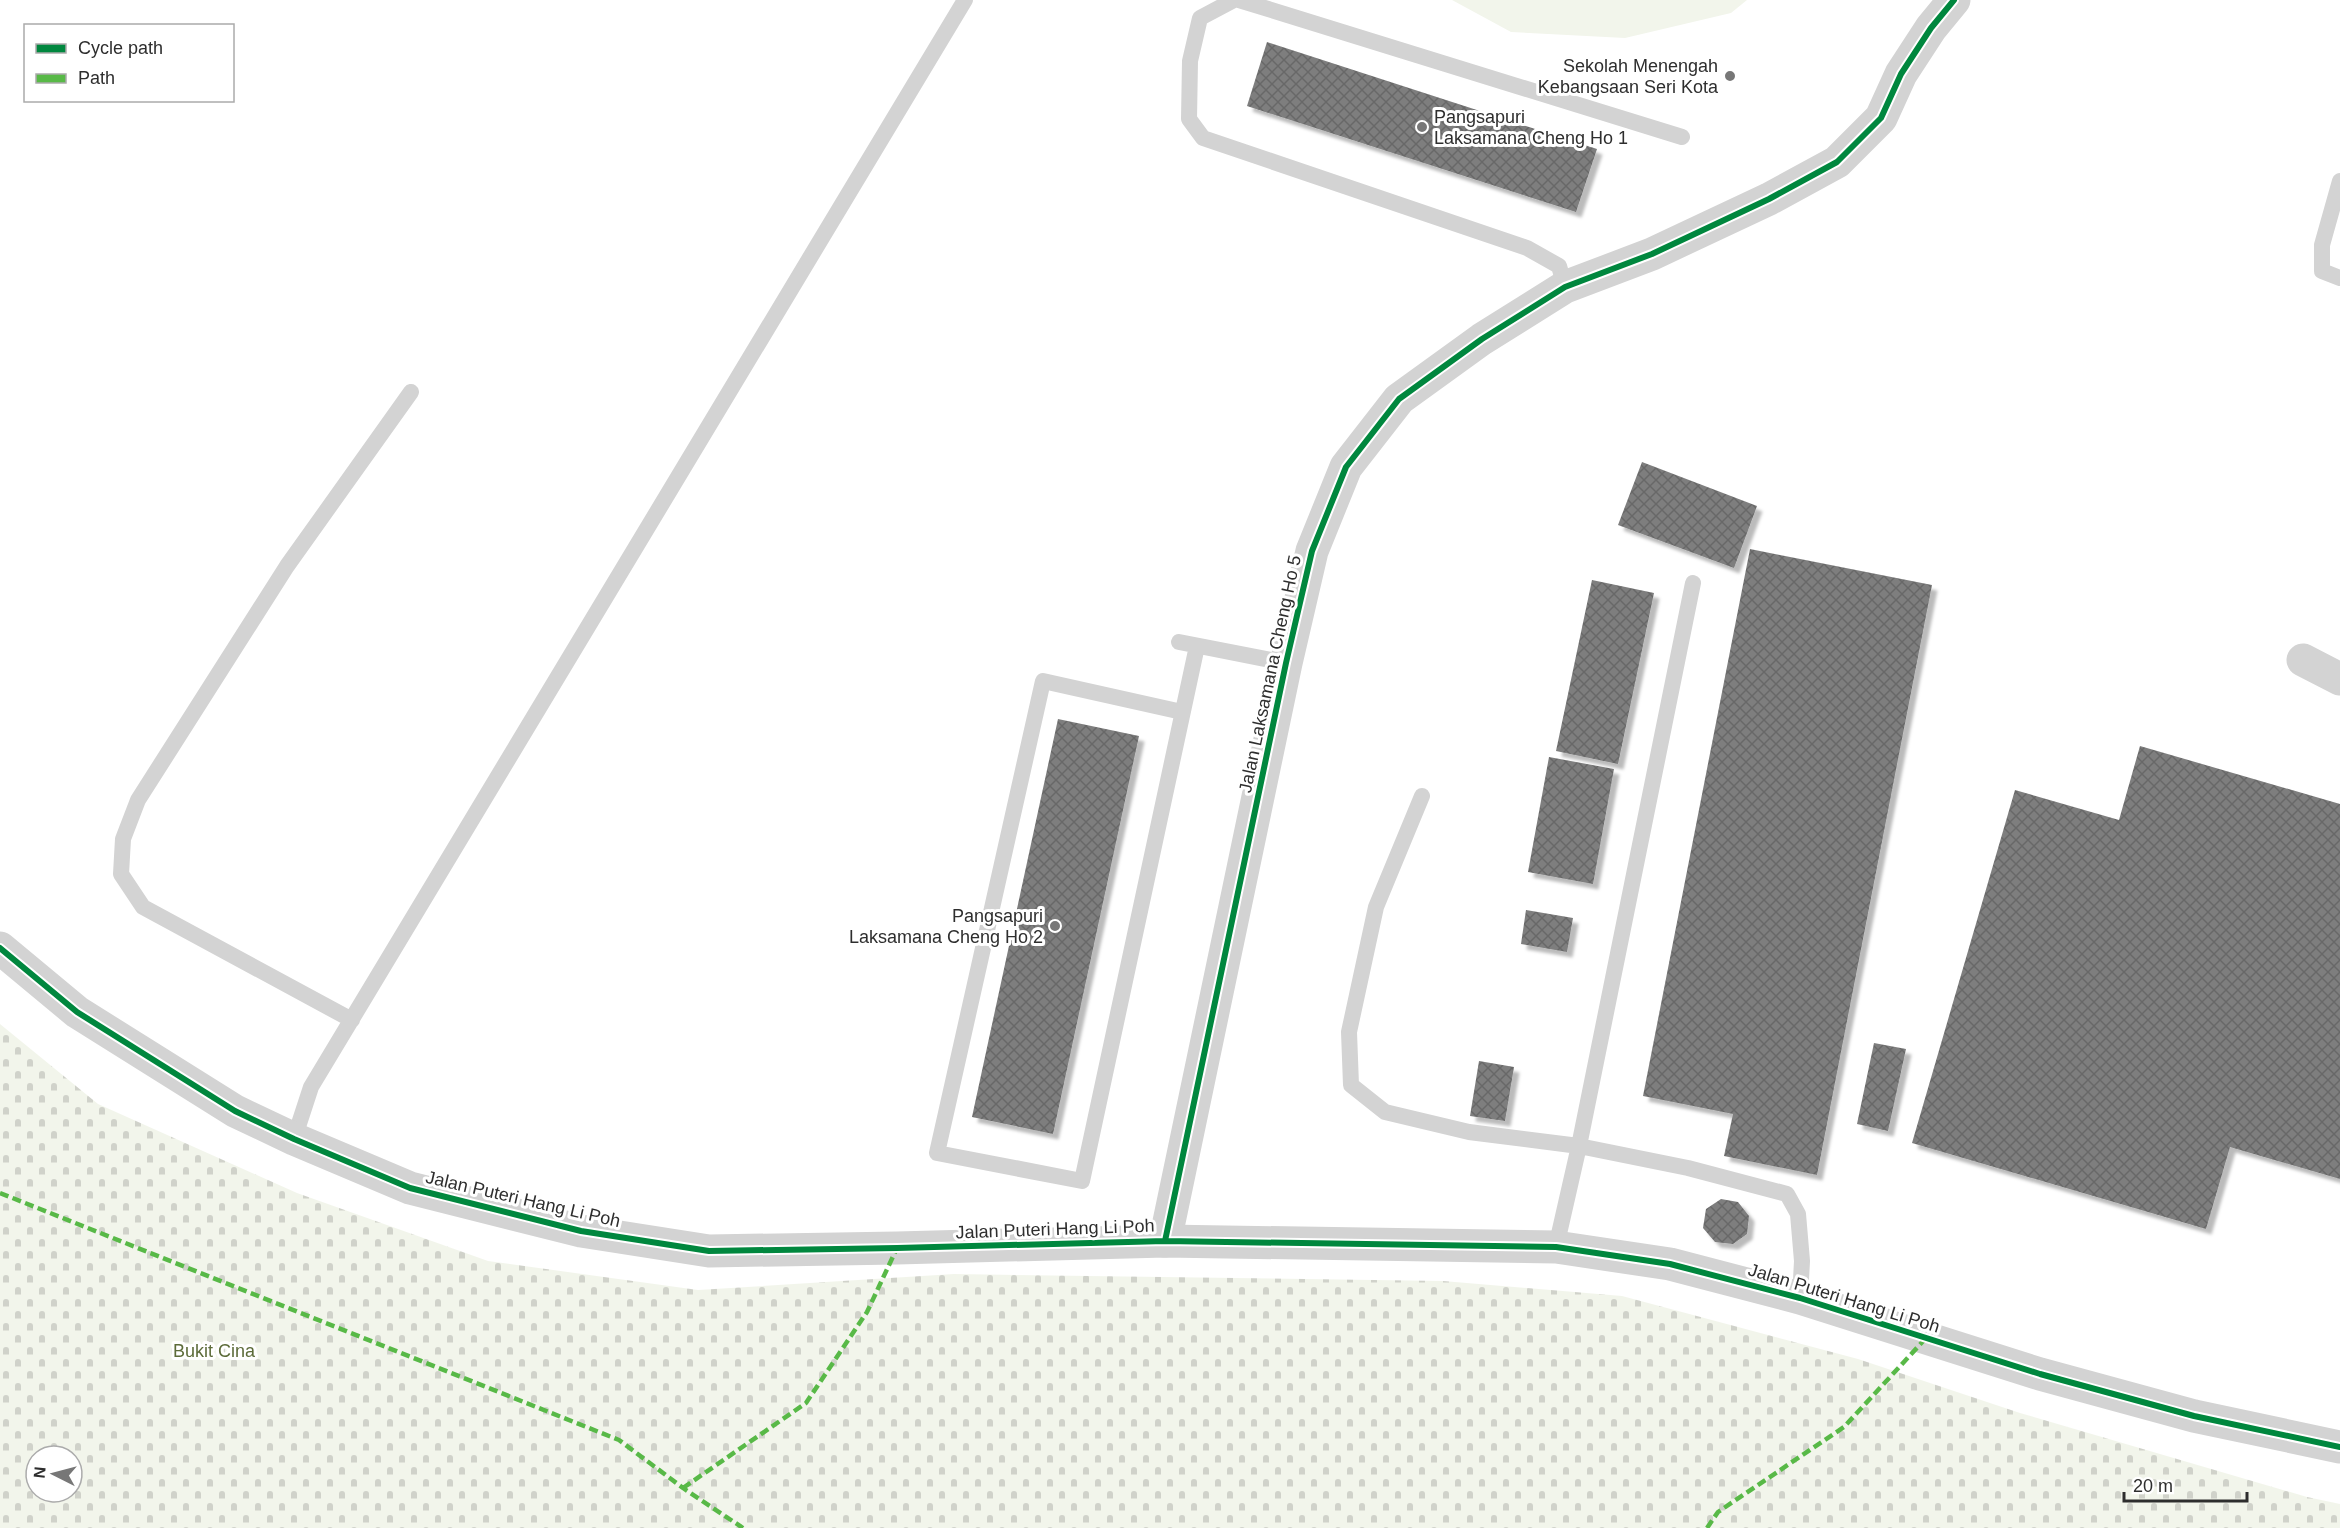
<svg xmlns="http://www.w3.org/2000/svg" width="2340" height="1528" viewBox="0 0 2340 1528" font-family="Helvetica,sans-serif">
	<defs>
		<pattern id="cemetery-stones" width="16" height="16" patternUnits="userSpaceOnUse" patternTransform="scale(1.5)"><rect width="16" height="16" fill="#f2f5eb"/><path d="M2 7V4a2 2 0 0 1 4 0v3zM10 15v-3a2 2 0 0 1 4 0v3z" fill="#d0d2ca"/></pattern>
		<pattern id="building-cross-hatch" width="8" height="8" patternUnits="userSpaceOnUse" patternTransform="scale(1.5)"><rect width="8" height="8" fill="#7e7e7e"/><path d="M0 0l8 8M0 8l8-8" fill="none" stroke="#686868"/></pattern>
		<filter id="shadow"><feDropShadow dx="5.5" dy="5.5" stdDeviation="1.5" flood-color="#0004"/></filter>
	</defs>
	<rect width="100%" height="100%" fill="#fff"/>
	<path fill="url(#cemetery-stones)" fill-rule="evenodd" d="M0,1024L98,1104L297,1193L488,1261L698,1290L954,1274L1443,1281L1622,1296L1858,1359L2020,1413L2307,1497L2340,1504V1528H0ZM36,1456H72V1492H36Z"/>
	<path fill="#f2f5eb" d="M1452,0H1747L1731,13L1625,38L1511,32Z"/>
	<path fill="url(#building-cross-hatch)" filter="url(#shadow)" d="M1267,42L1597,149L1576,212L1247,106Z
		M1642,462L1757,506L1734,568L1618,525Z
		M1750,549L1932,585L1817,1175L1724,1156L1733,1114L1643,1096Z
		M1592,580L1654,593L1618,764L1556,751Z
		M1058,719L1139,736L1053,1134L972,1117Z
		M2140,746L2340,804V1179L2230,1147L2206,1229L1912,1143L2015,790L2119,820Z
		M1549,757L1614,769L1593,884L1528,872Z
		M1526,910L1573,918L1567,952L1521,944Z
		M1874,1043L1906,1049L1888,1131L1857,1124Z
		M1479,1061L1514,1067L1505,1121L1470,1116Z
		M1721,1199L1738,1202L1749,1216L1747,1234L1733,1244L1715,1242L1703,1228L1706,1209Z"/>
	<g fill="none" stroke-linecap="round" stroke-linejoin="round">
		<path stroke="#d3d3d3" stroke-width="16" d="M1234,0L1200,18L1190,61L1189,119L1203,138L1527,248L1559,266L1565,287
			M1239,0L1682,137
			M2340,181L2322,245V271L2340,278
			M1179,642L1286,663
			M1182,712L1043,681L937,1153L1082,1181L1197,646
			M1422,796L1376,907L1349,1032L1351,1085L1385,1112L1469,1132L1579,1146L1688,1168L1787,1194L1798,1214L1802,1261L1800,1298
			M352,1020L143,907L121,874L123,839L138,800L287,566L411,392
			M294,1139L311,1087L965,0
			M1556,1247L1579,1146L1693,583"/>
		<path stroke="#d3d3d3" stroke-width="33" d="M2303,660L2340,679
			M1165,1241L1286,663L1312,551L1346,467L1399,399L1482,339L1565,287L1652,254L1769,199L1837,162L1881,118L1901,74L1931,28L1954,0"/>
		<path stroke="#d3d3d3" stroke-width="33" d="M0,948L77,1012L235,1111L294,1139L410,1188L581,1231L709,1251L897,1248L1165,1241L1556,1247L1670,1264L1800,1298L2040,1374L2194,1416L2340,1447"/>
		<path stroke="#58b947" stroke-width="4.5" stroke-dasharray="9 4.5" stroke-linecap="butt" d="M0,1193L619,1440L683,1488L743,1528
			M683,1488L806,1403L867,1312L897,1248
			M1707,1528L1718,1512L1844,1427L1926,1338"/>
		<defs>
			<path id="cycleway" d="M0,948L77,1012L235,1111L294,1139L410,1188L581,1231L709,1251L897,1248L1165,1241L1556,1247L1670,1264L1800,1298L2040,1374L2194,1416L2340,1447
				M1165,1241L1286,663L1312,551L1346,467L1399,399L1482,339L1565,287L1652,254L1769,199L1837,162L1881,118L1901,74L1931,28L1954,0"/>
		</defs>
		<use href="#cycleway" stroke="#fff" stroke-width="10"/>
		<use href="#cycleway" stroke="#00873e" stroke-width="6"/>
	</g>
	<g fill="#777" stroke="#fff" stroke-width="2">
		<circle cx="1730" cy="76" r="6"/>
		<circle cx="1422" cy="127" r="6"/>
		<circle cx="1055" cy="926" r="6"/>
	</g>
	<g text-anchor="middle" dominant-baseline="central" stroke-width="6" stroke-linejoin="round" paint-order="stroke">
		<g font-size="18" fill="#2e2e2e" stroke="#fff" text-anchor="end">
			<text x="1718" y="66">Sekolah Menengah<tspan x="1718" dy="21">Kebangsaan Seri Kota</tspan></text>
			<text x="1434" y="117" text-anchor="start">Pangsapuri<tspan x="1434" dy="21">Laksamana Cheng Ho 1</tspan></text>
			<text x="1043" y="916">Pangsapuri<tspan x="1043" dy="21">Laksamana Cheng Ho 2</tspan></text>
		</g>
		<g font-size="18" fill="#2e2e2e" stroke="#fff">
			<text transform="translate(1270 674) rotate(-78)">Jalan Laksamana Cheng Ho 5</text>
			<text transform="translate(523 1199) rotate(13)">Jalan Puteri Hang Li Poh</text>
			<text transform="translate(1055 1229) rotate(-2)">Jalan Puteri Hang Li Poh</text>
			<text transform="translate(1844 1298) rotate(17)">Jalan Puteri Hang Li Poh</text>
		</g>
		<g font-size="18" fill="#5c6b39" stroke="#fff">
			<text x="214" y="1351">Bukit Cina</text>
		</g>
	</g>
	<rect x="24" y="24" width="210" height="78" fill="#ffffff" stroke="#ababab" stroke-width="1.5"/>
	<rect x="36" y="44" width="30" height="9" fill="#00873e" stroke="#ababab" stroke-width="1.5"/>
	<text x="78" y="54" font-size="18" fill="#2e2e2e">Cycle path</text>
	<rect x="36" y="74" width="30" height="9" fill="#58b947" stroke="#ababab" stroke-width="1.5"/>
	<text x="78" y="84" font-size="18" fill="#2e2e2e">Path</text>
	<g transform="translate(54 1474) rotate(276)"><circle r="28" fill="#ffffff" stroke="#ababab" stroke-width="1.5"/>
	<path d="M0-4.5L10 22L0 15L-10 22Z" fill="#777777"/>
	<text y="-9" font-size="16" font-weight="bold" text-anchor="middle" fill="#2e2e2e">N</text>
	</g>
	<path d="M2124 1492v9h123v-9" fill="none" stroke="#2e2e2e" stroke-width="3"/>
	<text x="2133" y="1492" font-size="18" fill="#2e2e2e" stroke="#ffffff" stroke-width="4.5" paint-order="stroke">20 m</text>
</svg>
